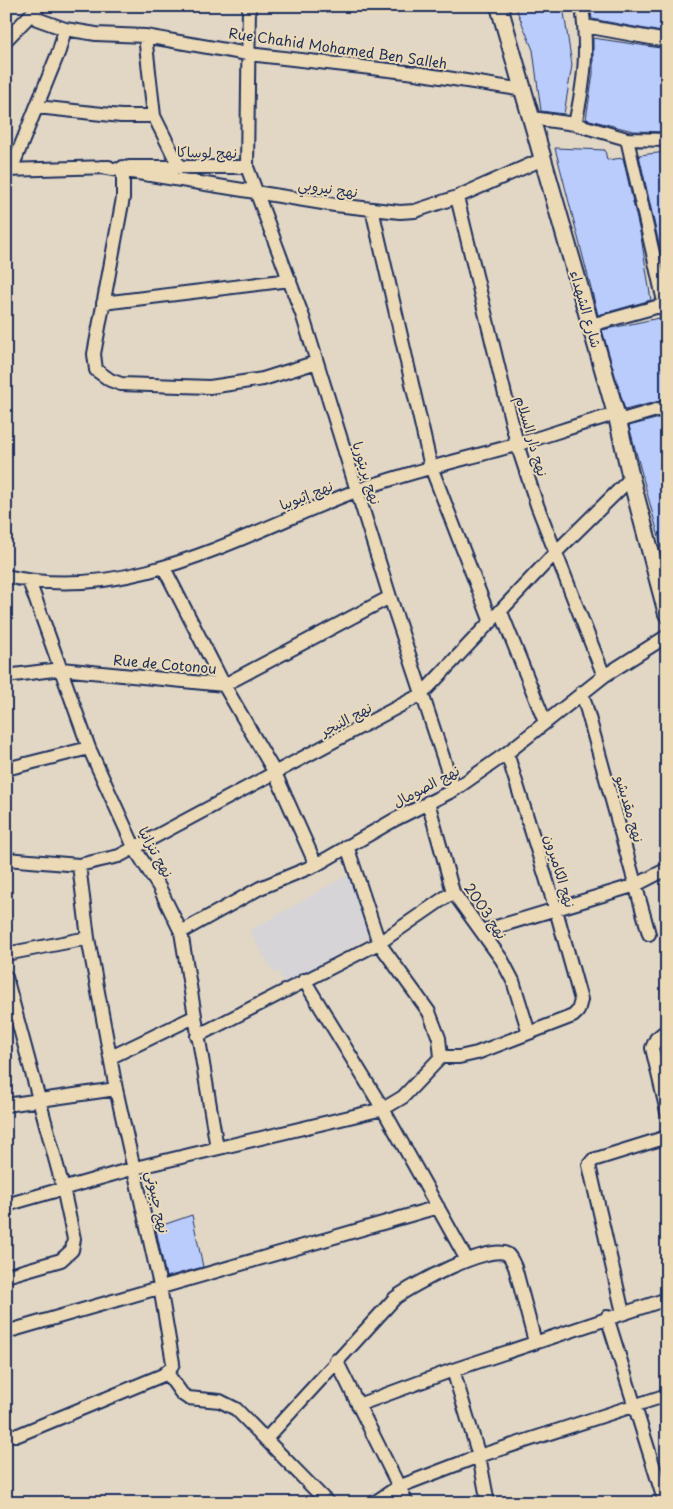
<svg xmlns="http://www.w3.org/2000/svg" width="673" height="1509" viewBox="0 0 673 1509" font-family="'Playpen Sans','Playpen Sans Arabic',sans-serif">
	<rect width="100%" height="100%" fill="#e2d7c5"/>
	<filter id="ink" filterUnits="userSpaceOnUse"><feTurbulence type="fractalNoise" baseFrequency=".02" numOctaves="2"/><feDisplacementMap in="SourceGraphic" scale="10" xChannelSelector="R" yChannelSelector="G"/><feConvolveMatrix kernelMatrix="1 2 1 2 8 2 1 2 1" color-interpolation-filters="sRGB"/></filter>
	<g filter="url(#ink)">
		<path fill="#d6d4d6" d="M349,874L372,935L285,984L278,971L274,973L249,931Z"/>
		<path fill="#baccfc" stroke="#1b2f5e" d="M515,6H563L572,65L564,114L541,111L533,50Z
			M590,6H667V33L592,19Z
			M593,38L667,49V132L633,131L586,119L593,74Z
			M555,148L605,150L607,160L623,158L641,237L651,300L598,315Z
			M667,152V266H664L639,155Z
			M659,318L667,349V399L625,410L602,330Z
			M667,416V556H664L629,426Z
			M192,1215L203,1267L166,1277L154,1220L160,1219L163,1225Z"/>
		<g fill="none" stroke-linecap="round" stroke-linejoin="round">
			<defs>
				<path id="minor" d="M249,6L247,167L303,317L390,597L454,790
					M33,13L37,19L65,29L96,34L145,36L248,54L415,73L524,90
					M585,26L667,41
					M145,36L154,116L179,166
					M6,40L39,6
					M37,107L121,116H154
					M532,118L575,124L627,139L667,140
					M575,124C585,79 588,52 582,6
					M627,139L667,315
					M101,167L335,205L400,212L415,211L457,197L543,159
					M123,167V198L94,354L96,370L110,380L121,384L210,387L263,379L317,362
					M129,167H247
					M6,170L109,167
					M11,170L59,51L65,29
					M457,197L517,444L537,505L604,676
					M372,209L431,467L491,622
					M103,303L290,280
					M591,325L667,304
					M618,421L667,407
					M164,568L224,685L275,773L316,865
					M6,576C129,605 244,533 356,491C408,472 462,460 515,445C549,435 582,423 616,414
					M29,581L89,748L135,849L159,887L181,932L217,1148
					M501,612L545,722
					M6,676L61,669L224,685L390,597
					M582,692L649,934
					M6,769L89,748
					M428,802L453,892L502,960L513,981L529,1033
					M347,846L379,943L429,1012L439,1038L441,1057H459L477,1053L573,1016L578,1011L581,1000L556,910L507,753
					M6,859L79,865L119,856L422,694L556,552L631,478
					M483,931L636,885L667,869
					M181,932L260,888L316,865L394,820L454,790L507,753L604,676L667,636
					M6,954L88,938
					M6,977L63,1188L74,1239L72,1250L61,1260L6,1276
					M304,980L383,1109L467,1260
					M667,1030L656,1039L652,1048L667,1112
					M197,1036L379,943L453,892
					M111,1057L194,1017
					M6,1105L116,1089
					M6,1205L135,1168L383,1109L403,1097L441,1057
					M623,1313L589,1165L593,1160L667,1137
					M607,1317L665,1503
					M6,1332L438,1207
					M336,1360L407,1503
					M453,1370L479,1456L488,1503
					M167,1373L182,1394L188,1398L220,1401L236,1409L328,1503
					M358,1405L453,1370L667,1299
					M6,1435H18L163,1375L171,1368L173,1363L159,1281L116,1089L88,938L79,865
					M266,1439L395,1298C412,1285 488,1244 507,1254C511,1257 513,1263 515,1267L535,1342
					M374,1503L398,1487L479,1456L667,1395"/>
				<path id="major" d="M499,6L618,421L631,478L667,614"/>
			</defs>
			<use href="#minor" stroke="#1b2f5e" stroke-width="16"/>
			<use href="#major" stroke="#1b2f5e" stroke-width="20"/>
			<use href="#minor" stroke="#ecdab7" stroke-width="12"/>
			<use href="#major" stroke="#ecdab7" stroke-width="16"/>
		</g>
	</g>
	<g text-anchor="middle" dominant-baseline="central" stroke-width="4" stroke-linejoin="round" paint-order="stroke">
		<g font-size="14" fill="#1b2f5e" stroke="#ecdab7">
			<text transform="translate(338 48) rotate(8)">Rue Chahid Mohamed Ben Salleh</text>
			<text transform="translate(207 152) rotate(1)">نهج لوساكا</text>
			<text transform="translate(328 188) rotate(8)">نهج نيروبي</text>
			<text transform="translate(586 309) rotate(74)">شارع الشهداء</text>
			<text transform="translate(532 436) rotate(74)">نهج دار السلام</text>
			<text transform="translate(367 473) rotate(73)">نهج بريتوريا</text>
			<text transform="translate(306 495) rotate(-22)">نهج إثيوبيا</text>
			<text transform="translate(165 664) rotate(5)">Rue de Cotonou</text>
			<text transform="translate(346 719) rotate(-28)">نهج النيجر</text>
			<text transform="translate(426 786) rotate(-28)">نهج الصومال</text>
			<text transform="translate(630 809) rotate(74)">نهج مقديشو</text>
			<text transform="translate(156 852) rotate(61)">نهج تنزانيا</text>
			<text transform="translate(560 871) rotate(73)">نهج الكاميرون</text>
			<text transform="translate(486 911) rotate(56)">نهج 2003</text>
			<text transform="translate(158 1202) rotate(78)">نهج جيبوتي</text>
		</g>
	</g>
	<rect width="673" height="1509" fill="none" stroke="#ecdab7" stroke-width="25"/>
	<rect x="12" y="12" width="648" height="1484" fill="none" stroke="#1b2f5e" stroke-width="2" filter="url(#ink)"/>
</svg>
